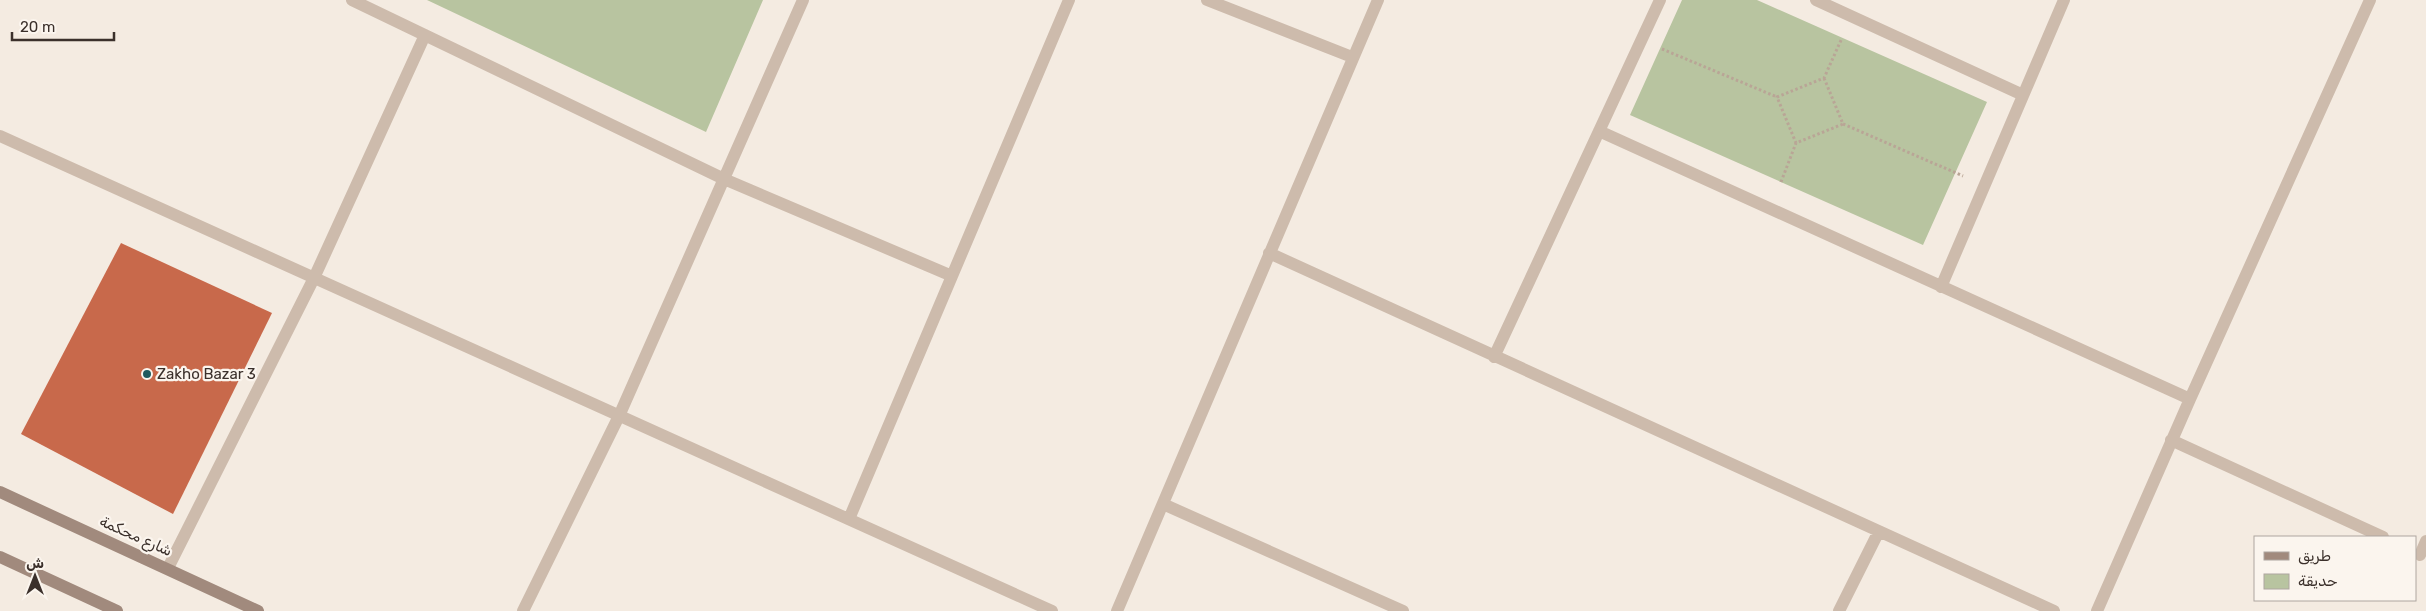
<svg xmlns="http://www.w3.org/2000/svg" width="2426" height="611" viewBox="0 0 2426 611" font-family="Rubik,'Noto Sans Arabic',sans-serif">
	<rect width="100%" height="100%" fill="#f4ebe1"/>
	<path fill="#b8c4a0" d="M427,0H763L706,132Z
		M1682,0H1757L1987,102L1923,245L1630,115Z"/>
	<path fill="#c8694b" d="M121,243L272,313L173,514L21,434Z"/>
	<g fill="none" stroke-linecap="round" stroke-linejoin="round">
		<path stroke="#b9a596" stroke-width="3" stroke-dasharray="2.5 2.5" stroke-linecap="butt" d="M1662,49L1777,97
			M1824,78L1843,124L1796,143L1777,97L1824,78L1842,38
			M1843,124L1963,176
			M1781,182L1796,143"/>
		<path stroke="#cdbbac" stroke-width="12" d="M352,0L724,179L952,276
			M1207,0L1352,57
			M1816,0L2023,95
			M1599,131L2190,399
			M0,136L1052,611
			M1269,253L2054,611
			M1941,287L2064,0
			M1494,357L1660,0
			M2171,440L2383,537
			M1163,504L1403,611
			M849,519L1069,0
			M2420,555L2426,541
			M168,568L314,278L425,35
			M523,611L619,416L803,0
			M1117,611L1378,0
			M1839,611L1879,531
			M2097,611L2190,399L2370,0"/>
		<path stroke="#a18a7d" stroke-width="12" d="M0,492L258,611
			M0,557L117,611"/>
	</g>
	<circle fill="#1f5a5e" stroke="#fbf5ee" stroke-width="2" cx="147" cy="374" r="5"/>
	<g text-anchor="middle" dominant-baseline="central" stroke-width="4.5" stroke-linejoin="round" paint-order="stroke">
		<g font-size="15" fill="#3b302b" stroke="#fbf5ee" text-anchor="start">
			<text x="157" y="374">Zakho Bazar 3</text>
		</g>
		<g font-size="15" fill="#3b302b" stroke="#fbf5ee">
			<text transform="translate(136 536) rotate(24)">شارع محكمة</text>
		</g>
	</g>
	<rect x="2254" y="536" width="162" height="65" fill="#fbf5ee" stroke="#aea6a0"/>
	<rect x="2264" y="552" width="25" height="8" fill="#a18a7d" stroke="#aea6a0"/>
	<text x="2298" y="561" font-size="15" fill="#3b302b">طريق</text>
	<rect x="2264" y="574" width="25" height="15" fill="#b8c4a0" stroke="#aea6a0"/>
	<text x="2298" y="586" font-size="15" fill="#3b302b">حديقة</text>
	<g transform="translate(35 576)" stroke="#fbf5ee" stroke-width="4" paint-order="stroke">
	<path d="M0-4L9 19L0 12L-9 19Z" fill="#3b302b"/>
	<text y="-8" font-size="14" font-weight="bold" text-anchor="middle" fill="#3b302b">ش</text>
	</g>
	<path d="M12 32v8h102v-8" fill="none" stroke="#3b302b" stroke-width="2.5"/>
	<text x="20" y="32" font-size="15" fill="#3b302b" stroke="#fbf5ee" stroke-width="4" paint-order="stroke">20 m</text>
</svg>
